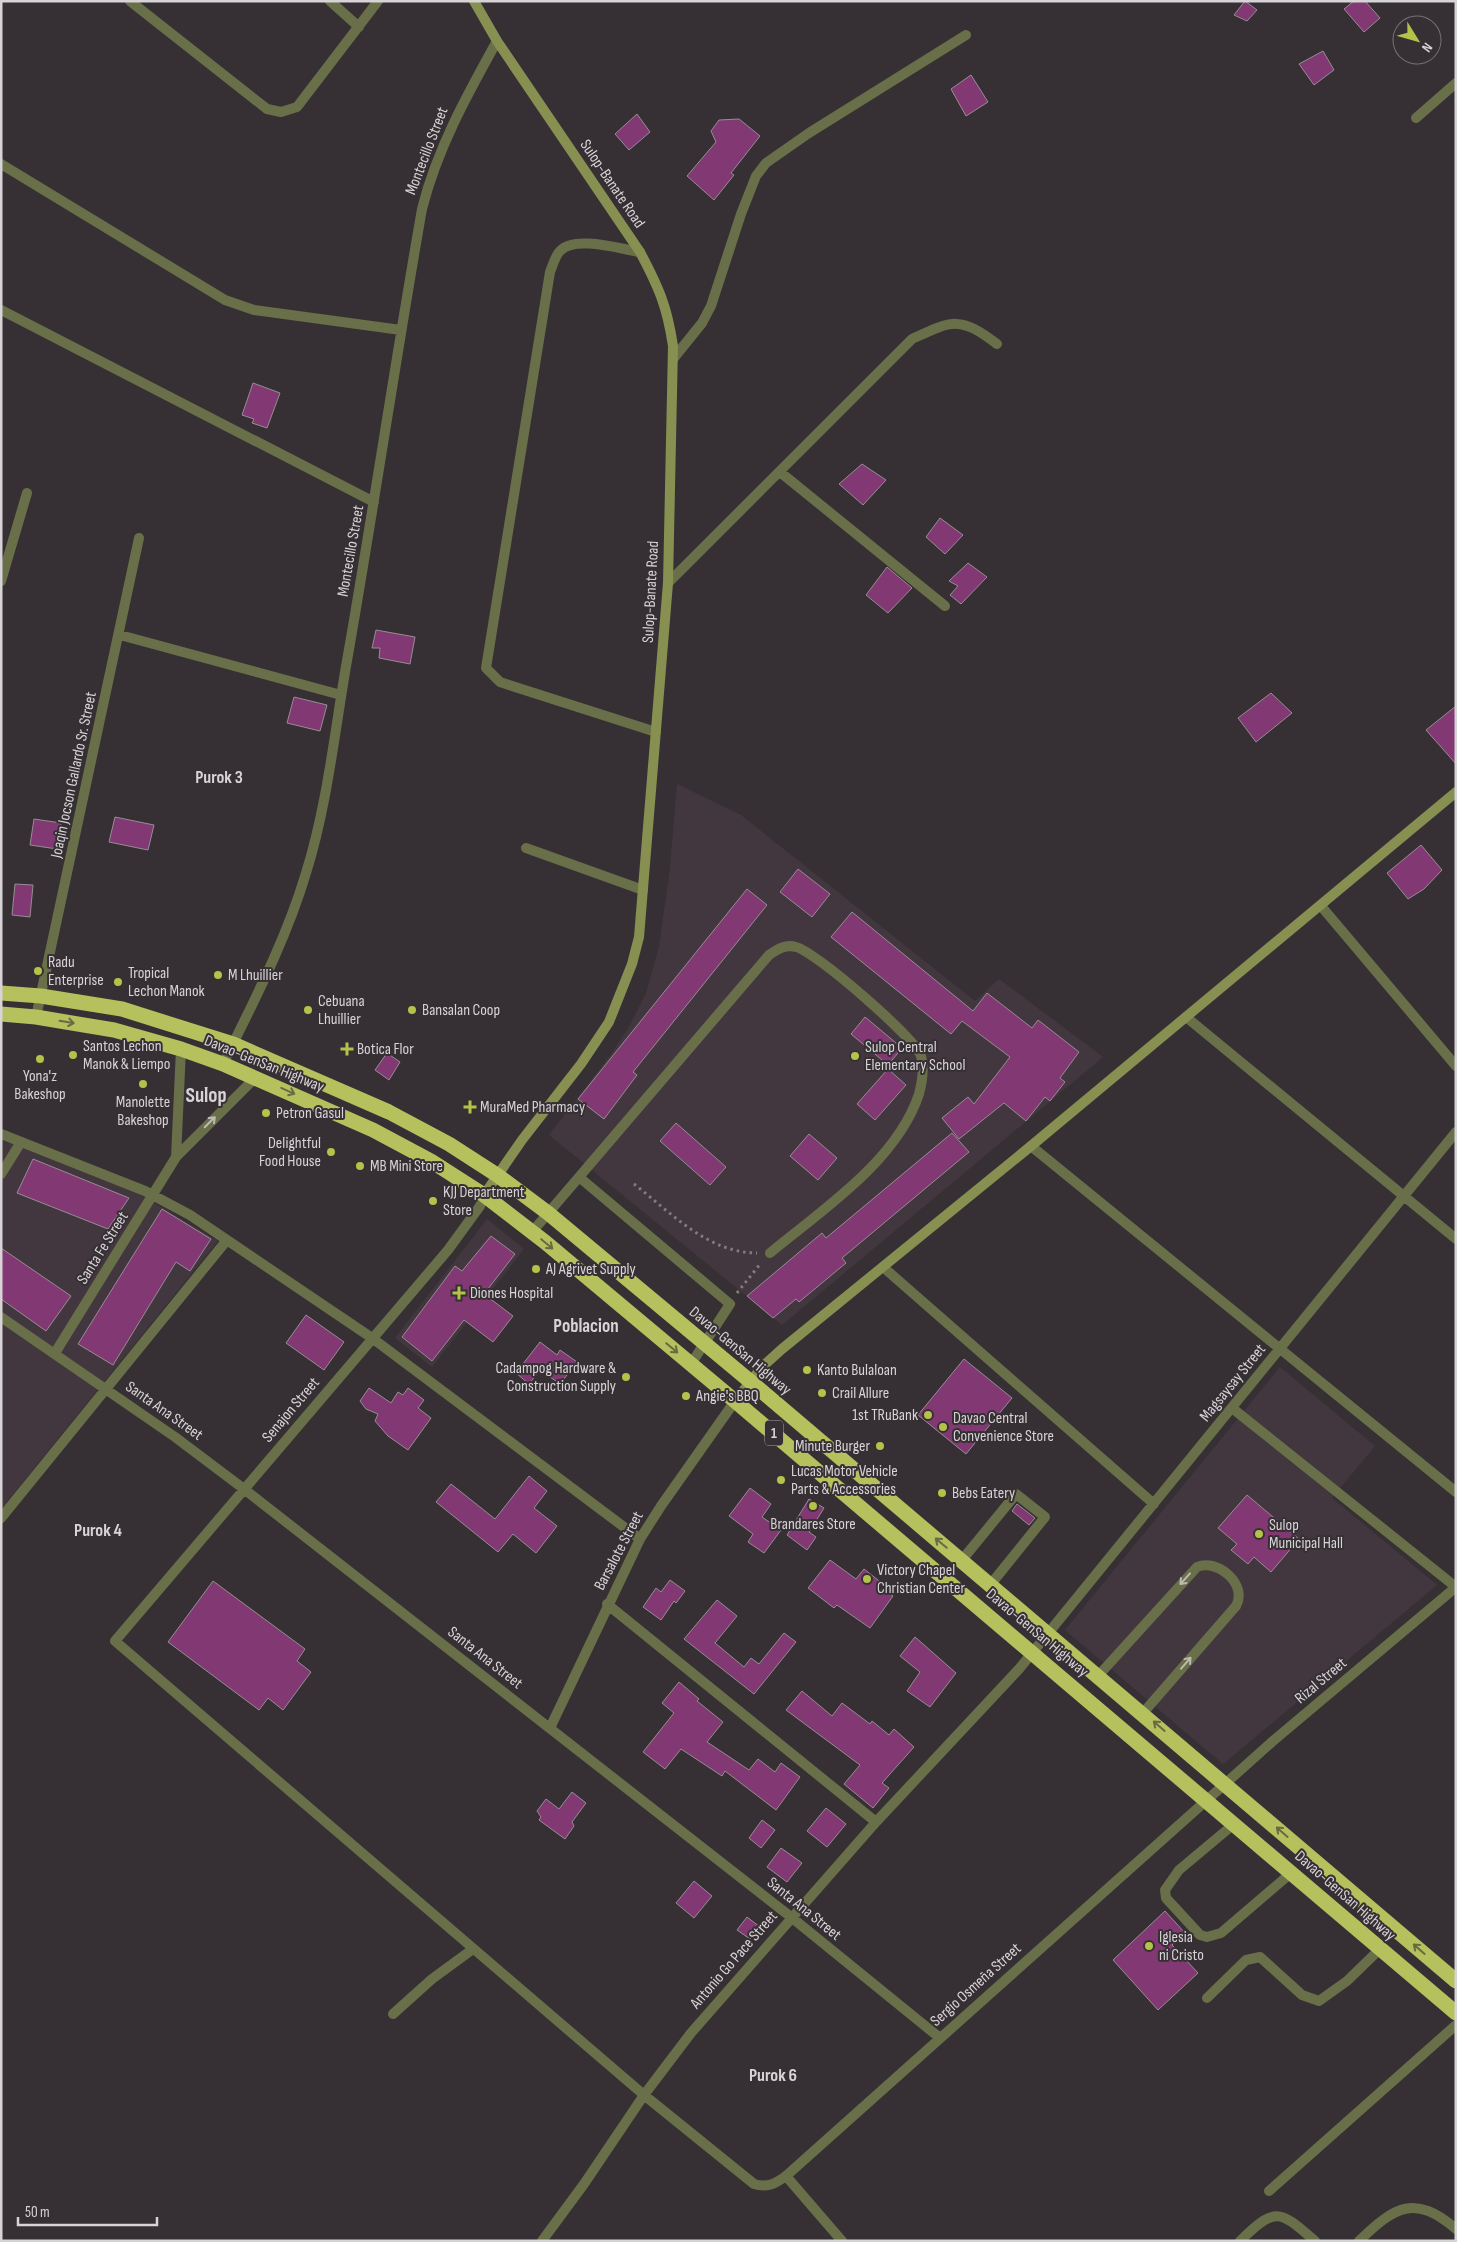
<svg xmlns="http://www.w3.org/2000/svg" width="1457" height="2242" viewBox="0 0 1457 2242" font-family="'Sofia Sans Condensed',sans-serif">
	<rect width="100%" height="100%" fill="#363034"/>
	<path fill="#42373f" d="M677,784L741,815L975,1001L999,979L1103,1057L782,1325L549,1135L611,1054L630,1025L646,993L659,947L670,868Z
		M1,1140L136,1192L218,1241L1,1509Z
		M487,1219L524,1249L432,1367L395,1338Z
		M1280,1367L1375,1446L1332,1498L1437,1585L1223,1764L1065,1630Z"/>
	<path fill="#823873" stroke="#958e93" d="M1245,1L1257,10L1247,21L1234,15Z
		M1354,1H1365L1380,18L1364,32L1344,9Z
		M1323,51L1334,70L1314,85L1299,64Z
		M971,75L988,102L966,116L951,89Z
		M637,114L650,132L629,150L615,134Z
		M739,119L760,136L731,173L734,175L714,200L687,176L716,142L711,131L719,120Z
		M253,383L280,393L267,428L252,423L254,419L242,415Z
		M862,464L886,480L863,505L839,484Z
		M940,518L963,535L945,554L926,537Z
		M968,563L987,577L961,604L950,595L958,586L949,581Z
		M887,567L912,588L888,613L866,595Z
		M376,630L415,637L410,664L379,658L380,648H372Z
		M1271,693L1292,713L1256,742L1238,718Z
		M294,697L327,705L320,731L287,723Z
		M1456,706V764L1426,730Z
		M115,817L154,825L148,850L109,842Z
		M34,819L61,823L57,849L30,845Z
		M1421,845L1442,870L1424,889L1408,899L1387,873Z
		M798,869L830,894L812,917L780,892Z
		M15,884L33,885L30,917L12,915Z
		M747,889L767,905L633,1072L637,1075L604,1119L578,1099Z
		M852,912L973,1011L987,993L1032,1028L1038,1020L1079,1052L1060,1078L1065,1082L1050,1101L1045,1097L1026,1121L1004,1103L959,1139L942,1118L968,1097L974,1104L1010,1057L962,1021L951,1034L831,937Z
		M865,1017L902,1048L888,1065L851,1034Z
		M387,1053L400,1062L389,1080L375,1070Z
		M888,1069L906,1085L875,1120L857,1104Z
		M676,1123L726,1167L710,1185L660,1141Z
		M952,1133L969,1152L842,1258L846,1263L799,1302L796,1299L773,1318L747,1296L822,1233L826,1238Z
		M809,1134L837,1158L818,1180L790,1156Z
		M33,1159L129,1198L108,1229L17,1193Z
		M162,1209L211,1239L190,1271L176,1262L113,1365L78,1344Z
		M491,1236L515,1254L484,1294L513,1316L493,1342L464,1320L432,1361L402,1337L455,1266L462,1271Z
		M1,1248L71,1296L46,1331L1,1299Z
		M306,1315L344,1342L324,1370L286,1343Z
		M540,1342L557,1355L560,1350L577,1362L560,1384L540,1370L529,1384L516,1373Z
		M964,1359L1012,1398L966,1454L918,1415Z
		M369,1388L391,1403L398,1392L403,1395L408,1388L424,1400L418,1408L431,1418L408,1450L388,1436L375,1421L378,1414L366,1409L360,1401Z
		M529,1476L547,1491L534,1508L557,1526L536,1553L513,1534L498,1552L436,1502L451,1484L495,1519Z
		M750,1488L771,1504L762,1517L781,1530L764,1553L748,1542L753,1534L729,1516Z
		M1247,1495L1299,1539L1271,1572L1254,1557L1248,1564L1231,1550L1237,1544L1218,1528Z
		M809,1499L824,1508L809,1532L816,1537L807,1550L787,1535Z
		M1017,1504L1035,1518L1029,1525L1012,1511Z
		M830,1560L856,1579L864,1569L883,1584L880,1588L893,1596L870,1628L837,1605L834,1608L808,1588Z
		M670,1580L685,1591L676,1603L674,1601L661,1620L643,1607L656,1588L661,1592Z
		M213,1581L305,1649L297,1661L311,1672L283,1710L268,1698L259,1710L168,1642Z
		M717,1600L737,1616L715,1643L744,1667L751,1658L759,1664L784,1633L796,1642L754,1694L684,1639Z
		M915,1637L956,1673L930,1707L907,1691L920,1672L900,1656Z
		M679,1682L699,1699L697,1701L723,1722L707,1742L749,1770L758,1759L775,1772L781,1763L800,1777L776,1810L725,1771L722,1776L681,1749L665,1769L643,1752L674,1713L662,1703Z
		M802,1691L832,1716L842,1703L870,1724L872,1721L889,1735L894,1729L914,1747L882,1783L889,1788L873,1808L844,1784L860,1765L786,1710Z
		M572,1792L586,1803L572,1822L574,1826L565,1839L539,1820L541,1817L537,1811L546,1799L559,1809Z
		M826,1808L846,1824L827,1847L807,1831Z
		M762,1820L775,1830L761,1848L749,1838Z
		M781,1848L802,1863L787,1882L767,1867Z
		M694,1881L712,1896L694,1918L676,1903Z
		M1165,1911L1185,1933L1172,1945L1198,1973L1158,2010L1113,1960Z
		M747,1917L760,1927L750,1939L737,1930Z"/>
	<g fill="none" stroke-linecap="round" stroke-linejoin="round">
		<path stroke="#827c80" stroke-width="3" stroke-dasharray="2.5 4" stroke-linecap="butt" d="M634,1184C670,1212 708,1253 757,1253
			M737,1293L761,1263"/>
		<path stroke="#696f48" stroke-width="10" d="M526,848L643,890
			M1,1174L21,1142
			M579,1177L730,1304L691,1364
			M532,1232L769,955C778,949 785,944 796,947C816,952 915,1038 921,1056C924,1067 922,1083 919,1094C897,1161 822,1210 770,1253
			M1232,1408L1456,1587
			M962,1560L1016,1494L1045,1517L991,1584
			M1098,1676L1197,1567C1218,1558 1248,1585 1236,1606L1143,1713
			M1234,1824L1179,1870L1165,1890L1166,1898L1200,1935L1207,1937L1221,1933L1291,1873
			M1207,1998L1246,1960L1260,1957L1302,1995L1319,2001L1347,1981L1380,1949
			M393,2014L432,1979L473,1949
			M786,2176L842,2241
			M1240,2241C1276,2206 1279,2210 1315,2241
			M1359,2241C1395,2206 1415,2194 1456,2229"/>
		<path stroke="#696f48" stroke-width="10" d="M130,1L267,109L281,112L297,107L378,1
			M330,1L359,27
			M1416,118L1456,83
			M1,164L225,300L254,310L401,330
			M640,252C620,249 575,235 560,251C555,256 553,265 550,272L486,668L500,682L509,685L656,732
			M1,310L374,502
			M673,359L702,323L711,306L741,214L756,176L766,163L809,133L966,35
			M780,472L945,606
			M1,581L27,493
			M668,583L912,339C953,320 960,316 997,344
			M120,635L341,695
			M1321,906L1456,1066
			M36,1017L139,538
			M1186,1017L1456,1239
			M223,1064C254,1001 286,940 306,873C328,803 335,727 348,655C374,506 396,357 422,209C437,149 467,95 497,41
			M1,1134L145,1191L190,1215L372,1338L640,1539
			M1031,1146L1456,1492
			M176,1157L181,1049
			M484,1195L480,1206L448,1250L115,1641L644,2095L754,2184C767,2188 775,2184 786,2176L1273,1741L1456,1587
			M883,1267L1154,1504
			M1,1317L175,1437L244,1489L791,1917L940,2038
			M55,1353L176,1157L256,1077
			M1,1518L227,1240
			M607,1604L876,1822
			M550,1728L640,1539L661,1506L735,1401
			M1269,2191L1456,2025
			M542,2241L584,2184L644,2095L691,2033L876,1822L1019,1669L1456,1132"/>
		<path stroke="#879051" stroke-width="10" d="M474,1L497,41L640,252C659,288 667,306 673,346L668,583L639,937L632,964L609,1022L581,1064L522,1140L484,1195
			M735,1401L762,1367L782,1349L1031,1146L1456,792"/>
		<path stroke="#b4c15c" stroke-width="15" d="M1,993L41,996L122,1009L233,1044L389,1112L449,1144L497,1175L548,1213L751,1382L1456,1981
			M1,1014L36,1017L114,1030L181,1049L223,1064L373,1130L431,1161L484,1195L545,1242L735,1401L1456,2013"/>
	</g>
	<defs><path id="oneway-shaft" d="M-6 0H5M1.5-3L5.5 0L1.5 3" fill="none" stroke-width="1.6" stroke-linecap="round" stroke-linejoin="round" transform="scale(1.25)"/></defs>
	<g stroke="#686a44">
		<use href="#oneway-shaft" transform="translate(67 1022) rotate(9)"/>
		<use href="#oneway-shaft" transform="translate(288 1091) rotate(24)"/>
		<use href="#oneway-shaft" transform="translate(547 1244) rotate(40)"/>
		<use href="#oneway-shaft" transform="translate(672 1348) rotate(40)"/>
		<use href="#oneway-shaft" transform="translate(941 1543) rotate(-140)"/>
		<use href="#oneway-shaft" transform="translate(1159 1726) rotate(-139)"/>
		<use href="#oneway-shaft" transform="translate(1282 1832) rotate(-139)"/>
		<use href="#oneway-shaft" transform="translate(1419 1949) rotate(-139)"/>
	</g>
	<g stroke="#bcbab2">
		<use href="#oneway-shaft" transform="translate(210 1122) rotate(-45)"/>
		<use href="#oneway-shaft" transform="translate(1185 1579) rotate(132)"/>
		<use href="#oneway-shaft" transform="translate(1186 1663) rotate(-49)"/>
	</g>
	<g fill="#b4c24a" stroke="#363034" stroke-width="2">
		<circle cx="38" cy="971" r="5"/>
		<circle cx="218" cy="975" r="5"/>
		<circle cx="118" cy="982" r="5"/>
		<circle cx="308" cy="1010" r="5"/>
		<circle cx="412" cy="1010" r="5"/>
		<path d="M344.5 1041.5h5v5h5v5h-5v5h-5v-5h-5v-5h5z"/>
		<circle cx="73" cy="1055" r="5"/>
		<circle cx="855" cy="1056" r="5"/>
		<circle cx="40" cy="1059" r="5"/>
		<circle cx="143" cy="1084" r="5"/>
		<path d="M467.5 1099.5h5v5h5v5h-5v5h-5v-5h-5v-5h5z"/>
		<circle cx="266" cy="1113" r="5"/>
		<circle cx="331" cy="1152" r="5"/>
		<circle cx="360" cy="1166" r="5"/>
		<circle cx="433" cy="1201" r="5"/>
		<circle cx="536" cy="1269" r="5"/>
		<path d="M456.5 1285.5h5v5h5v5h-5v5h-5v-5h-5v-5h5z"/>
		<circle cx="807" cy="1370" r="5"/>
		<circle cx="626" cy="1377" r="5"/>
		<circle cx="822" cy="1393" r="5"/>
		<circle cx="686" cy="1396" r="5"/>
		<circle cx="928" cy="1415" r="5"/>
		<circle cx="943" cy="1427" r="5"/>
		<circle cx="880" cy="1446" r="5"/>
		<circle cx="781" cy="1480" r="5"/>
		<circle cx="942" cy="1493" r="5"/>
		<circle cx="813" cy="1506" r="5"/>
		<circle cx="1259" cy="1534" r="5"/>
		<circle cx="867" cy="1579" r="5"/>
		<circle cx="1149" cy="1946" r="5"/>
	</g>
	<g text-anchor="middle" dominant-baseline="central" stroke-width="4" stroke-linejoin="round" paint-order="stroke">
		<rect fill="#363034" stroke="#a7a2a5" stroke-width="1" x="765" y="1420.5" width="18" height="25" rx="4"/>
		<g font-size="15" font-weight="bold" fill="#d7d3d6">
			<text x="774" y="1433">1</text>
		</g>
		<g font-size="16" fill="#d7d3d6" stroke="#363034">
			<text transform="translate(427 151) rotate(-69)">Montecillo Street</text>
			<text transform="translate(612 184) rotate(56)">Sulop-Banate Road</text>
			<text transform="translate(351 551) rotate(-80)">Montecillo Street</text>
			<text transform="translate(651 592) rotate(-87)">Sulop-Banate Road</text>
			<text transform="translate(74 775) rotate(-78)">Joaqin Jocson Gallardo Sr. Street</text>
			<text transform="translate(264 1064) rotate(22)">Davao-GenSan Highway</text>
			<text transform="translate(103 1248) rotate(-58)">Santa Fe Street</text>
			<text transform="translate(740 1351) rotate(40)">Davao-GenSan Highway</text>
			<text transform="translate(1233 1383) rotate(-51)">Magsaysay Street</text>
			<text transform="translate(291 1410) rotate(-50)">Senajon Street</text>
			<text transform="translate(164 1411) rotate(35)">Santa Ana Street</text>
			<text transform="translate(619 1551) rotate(-62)">Barsalote Street</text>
			<text transform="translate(1037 1633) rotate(40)">Davao-GenSan Highway</text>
			<text transform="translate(485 1658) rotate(38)">Santa Ana Street</text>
			<text transform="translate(1321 1681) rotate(-40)">Rizal Street</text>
			<text transform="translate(1345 1896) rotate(41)">Davao-GenSan Highway</text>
			<text transform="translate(804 1909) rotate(39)">Santa Ana Street</text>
			<text transform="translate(734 1960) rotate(-49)">Antonio Go Pace Street</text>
			<text transform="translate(976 1985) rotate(-42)">Sergio Osmeña Street</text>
		</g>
		<g font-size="16" fill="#d7d3d6" stroke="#363034" text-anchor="start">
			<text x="48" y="962">Radu<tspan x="48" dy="18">Enterprise</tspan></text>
			<text x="128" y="973">Tropical<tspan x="128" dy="18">Lechon Manok</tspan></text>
			<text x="228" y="975">M Lhuillier</text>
			<text x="318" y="1001">Cebuana<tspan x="318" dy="18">Lhuillier</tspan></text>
			<text x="422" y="1010">Bansalan Coop</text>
			<text x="83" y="1046">Santos Lechon<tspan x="83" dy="18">Manok &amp; Liempo</tspan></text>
			<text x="865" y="1047">Sulop Central<tspan x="865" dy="18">Elementary School</tspan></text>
			<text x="357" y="1049">Botica Flor</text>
			<text x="40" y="1076" text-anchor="middle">Yona'z<tspan x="40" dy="18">Bakeshop</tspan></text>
			<text x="143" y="1102" text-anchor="middle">Manolette<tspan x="143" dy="18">Bakeshop</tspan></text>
			<text x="480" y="1107">MuraMed Pharmacy</text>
			<text x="276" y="1113">Petron Gasul</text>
			<text x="321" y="1143" text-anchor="end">Delightful<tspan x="321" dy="18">Food House</tspan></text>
			<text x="370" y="1166">MB Mini Store</text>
			<text x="443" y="1192">KJJ Department<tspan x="443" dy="18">Store</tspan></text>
			<text x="546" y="1269">AJ Agrivet Supply</text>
			<text x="470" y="1293">Diones Hospital</text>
			<text x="616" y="1368" text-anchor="end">Cadampog Hardware &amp;<tspan x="616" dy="18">Construction Supply</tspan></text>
			<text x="817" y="1370">Kanto Bulaloan</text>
			<text x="832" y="1393">Crail Allure</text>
			<text x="696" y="1396">Angie's BBQ</text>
			<text x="918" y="1415" text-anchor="end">1st TRuBank</text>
			<text x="953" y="1418">Davao Central<tspan x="953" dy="18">Convenience Store</tspan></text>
			<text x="870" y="1446" text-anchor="end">Minute Burger</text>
			<text x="791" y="1471">Lucas Motor Vehicle<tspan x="791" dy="18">Parts &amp; Accessories</tspan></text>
			<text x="952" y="1493">Bebs Eatery</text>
			<text x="813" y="1524" text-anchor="middle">Brandares Store</text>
			<text x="1269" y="1525">Sulop<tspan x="1269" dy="18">Municipal Hall</tspan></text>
			<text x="877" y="1570">Victory Chapel<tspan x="877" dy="18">Christian Center</tspan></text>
			<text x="1159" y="1937">Iglesia<tspan x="1159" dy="18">ni Cristo</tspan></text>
		</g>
		<g font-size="18" font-weight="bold" fill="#d7d3d6" stroke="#363034">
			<text x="219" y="777">Purok 3</text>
			<text x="98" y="1530">Purok 4</text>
			<text x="773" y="2075">Purok 6</text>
		</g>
		<g font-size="19" font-weight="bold" fill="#d7d3d6" stroke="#363034">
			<text x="586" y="1326">Poblacion</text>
		</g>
		<g font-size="21" font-weight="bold" fill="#d7d3d6" stroke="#363034">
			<text x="206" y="1095">Sulop</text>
		</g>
	</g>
	<rect width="1457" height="2242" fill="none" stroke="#d7d3d6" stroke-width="5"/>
	<g transform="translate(1417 40) rotate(127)"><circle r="24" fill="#363034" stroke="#767175"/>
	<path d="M0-4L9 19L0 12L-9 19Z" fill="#b4c24a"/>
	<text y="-8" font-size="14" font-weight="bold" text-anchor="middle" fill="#d7d3d6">N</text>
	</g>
	<path d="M18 2217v8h139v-8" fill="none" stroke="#d7d3d6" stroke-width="2.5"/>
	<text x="25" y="2217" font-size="15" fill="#d7d3d6" stroke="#363034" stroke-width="4" paint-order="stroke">50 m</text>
</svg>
